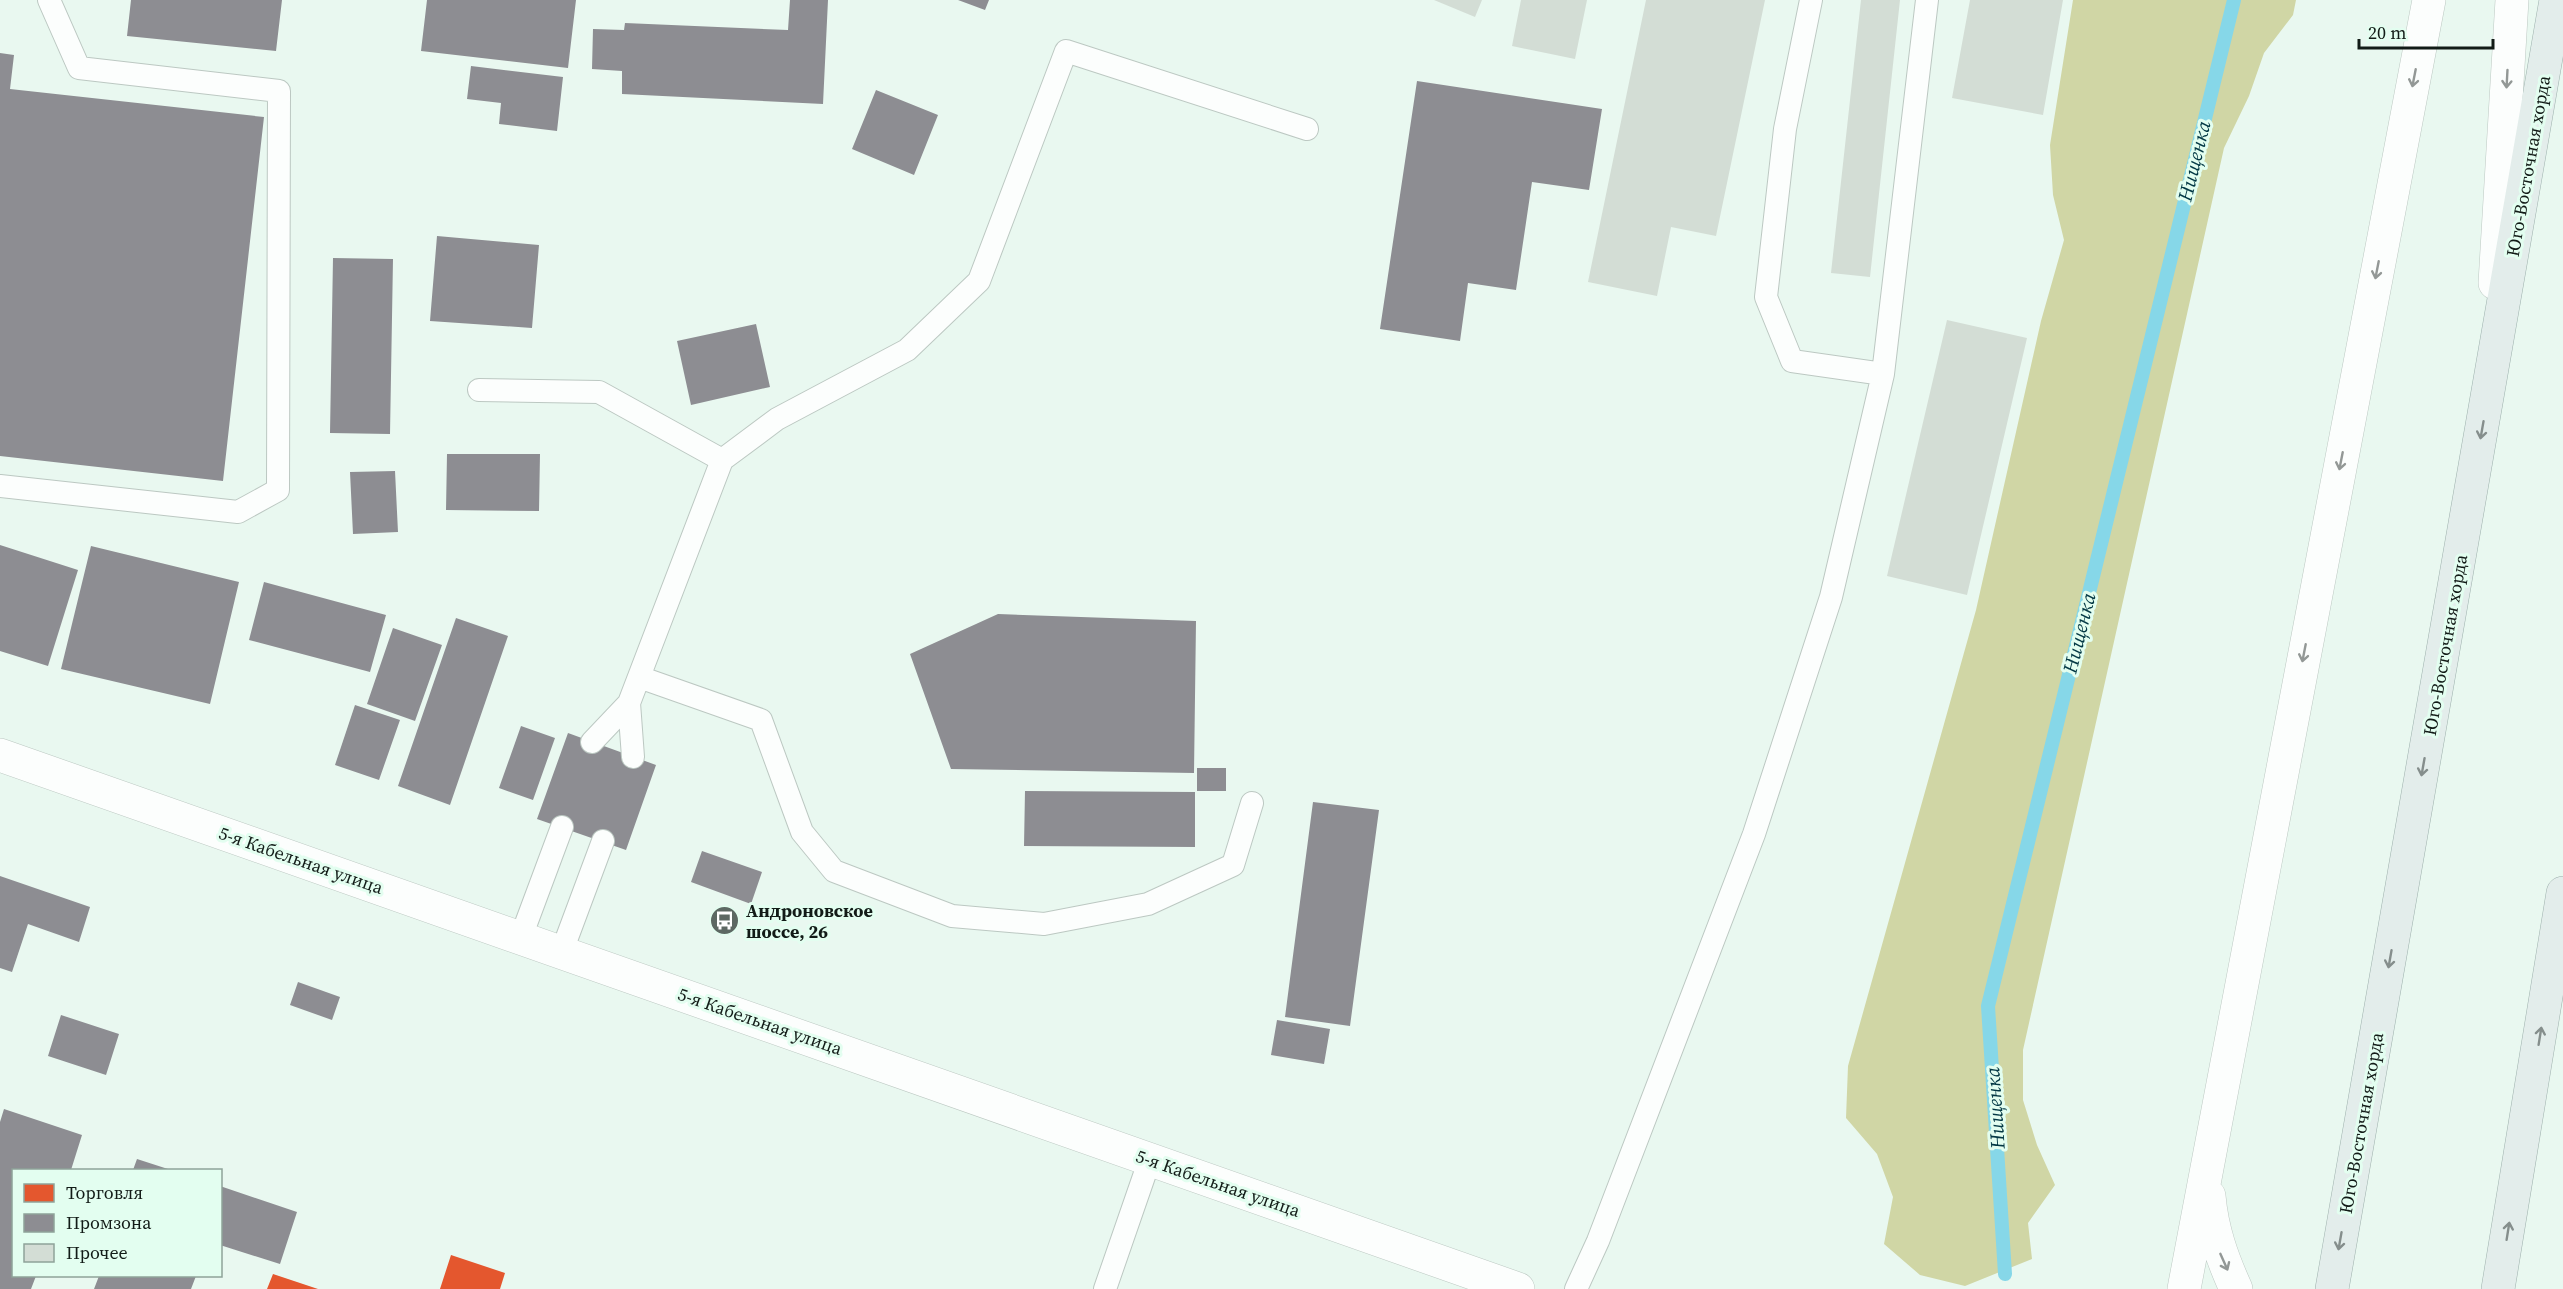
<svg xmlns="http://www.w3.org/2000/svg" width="2563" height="1289" viewBox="0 0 2563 1289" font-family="'Source Serif 4',serif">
	<rect width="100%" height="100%" fill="#e9f8f0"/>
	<path fill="#d0d6a5" d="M2073,0H2296L2293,15L2264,53L2249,96L2224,148L2023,1050V1100L2037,1145L2055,1185L2028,1223L2032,1259L1965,1286L1920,1275L1884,1244L1893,1197L1877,1154L1846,1118L1848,1066L1976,610L2041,321L2064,240L2053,195L2050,145Z"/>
	<path fill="#e4572e" d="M451,1255L505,1273L500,1289H440Z
		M273,1274L318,1289H267Z"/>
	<path fill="#8d8d92" d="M131,0H282L276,51L127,36Z
		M427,0H576L568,68L421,51Z
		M790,0H828L823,104L622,94V71L592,69L593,29L624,30L625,23L788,30Z
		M958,0H989L985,10Z
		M0,53L14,55L10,89L264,117L223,481L0,456Z
		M471,66L563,77L557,131L499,124L501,103L467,99Z
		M1417,81L1602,109L1589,190L1532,182L1516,290L1468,283L1460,341L1380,329Z
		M876,90L938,115L914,175L852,149Z
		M437,236L539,245L532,328L430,321Z
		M333,258L393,259L390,434L330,433Z
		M756,324L770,387L691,405L677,341Z
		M447,454H540L539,511L446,510Z
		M395,471L398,532L353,534L350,472Z
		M0,545L78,570L48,666L0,651Z
		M91,546L239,582L210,704L61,669Z
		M264,582L386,615L370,672L249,640Z
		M998,614L1196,621L1194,773L951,769L910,654Z
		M456,618L508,636L450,805L398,786Z
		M393,628L442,645L415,721L367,704Z
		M355,705L400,720L379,780L335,765Z
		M521,726L555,738L533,800L499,788Z
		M568,733L656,765L626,850L537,819Z
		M1197,768H1226V791H1197Z
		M1025,791L1195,792V847L1024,846Z
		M1313,802L1379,810L1350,1026L1285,1017Z
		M702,851L762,872L751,904L691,882Z
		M0,876L90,907L79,942L28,924L12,972L0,968Z
		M298,982L340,997L332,1020L290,1005Z
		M61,1015L119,1034L106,1075L48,1056Z
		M1277,1020L1330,1029L1324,1064L1271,1055Z
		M4,1109L82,1135L71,1170H14V1276H36L31,1289H0V1122Z
		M137,1159L171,1170H133Z
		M220,1186L297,1212L280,1264L220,1245Z
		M99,1276H196L191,1289H94Z"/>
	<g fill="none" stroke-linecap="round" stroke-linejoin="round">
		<path stroke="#86d7e8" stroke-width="14" d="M2005,1274L1988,1006L2234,0"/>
	</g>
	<path fill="#d3ddd5" d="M1434,0H1482L1475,17Z
		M1521,0H1587L1575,59L1512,46Z
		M1646,0H1765L1716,236L1671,227L1657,296L1588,282Z
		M1861,0H1900L1870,277L1831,273Z
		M1970,0H2063L2043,115L1952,98Z
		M1947,320L2027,338L1967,595L1887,576Z"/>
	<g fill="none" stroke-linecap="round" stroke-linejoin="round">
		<defs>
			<path id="service" d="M1811,0L1785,129L1766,297L1792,361L1883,374
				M479,390L599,392L722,460
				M0,486L238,512L278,490L279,91L79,68L49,0
				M639,677L761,720L802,832L834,871L952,916L1044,924L1148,904L1233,865L1252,803
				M629,703L633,757
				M592,742L629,703L722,460L777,419L907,350L979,281L1066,51L1307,129
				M521,937L562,827
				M562,951L603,841
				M1105,1289L1150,1159
				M1576,1289L1598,1241L1754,834L1831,597L1883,374L1927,0"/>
			<path id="tertiary" d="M2495,283L2512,0
				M0,755L1518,1289
				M2209,1196C2212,1230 2222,1258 2236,1289
				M2184,1289L2429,0"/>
			<path id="primary" d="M2332,1289L2556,0
				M2498,1289L2563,893"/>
		</defs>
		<use href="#service" stroke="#bcc8c2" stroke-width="24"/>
		<use href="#tertiary" stroke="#bcc8c2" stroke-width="34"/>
		<use href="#primary" stroke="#9db0ac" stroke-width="34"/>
		<use href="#service" stroke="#fcfefd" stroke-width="22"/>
		<use href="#tertiary" stroke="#fcfefd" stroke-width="33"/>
		<use href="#primary" stroke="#e3edeb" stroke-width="33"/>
	</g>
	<defs><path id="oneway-shaft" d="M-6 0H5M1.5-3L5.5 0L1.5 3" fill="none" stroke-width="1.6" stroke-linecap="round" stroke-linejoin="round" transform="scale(1.5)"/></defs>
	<g stroke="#939896">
		<use href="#oneway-shaft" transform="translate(2414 78) rotate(101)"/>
		<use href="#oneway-shaft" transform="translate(2507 79) rotate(93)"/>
		<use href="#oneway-shaft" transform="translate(2377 270) rotate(101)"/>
		<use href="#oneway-shaft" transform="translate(2341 461) rotate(101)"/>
		<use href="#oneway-shaft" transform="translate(2304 653) rotate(101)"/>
		<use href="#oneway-shaft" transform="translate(2224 1262) rotate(66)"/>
	</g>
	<g stroke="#858e8c">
		<use href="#oneway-shaft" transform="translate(2482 430) rotate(100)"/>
		<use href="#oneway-shaft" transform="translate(2423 767) rotate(100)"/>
		<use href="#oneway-shaft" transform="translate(2390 959) rotate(100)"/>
		<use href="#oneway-shaft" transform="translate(2540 1036) rotate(-81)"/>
		<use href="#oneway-shaft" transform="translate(2508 1231) rotate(-81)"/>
		<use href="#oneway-shaft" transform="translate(2340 1241) rotate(100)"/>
	</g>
	<defs>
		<symbol id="bus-disc" viewBox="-11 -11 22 22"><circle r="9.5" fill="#5d6863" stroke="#e3fef0"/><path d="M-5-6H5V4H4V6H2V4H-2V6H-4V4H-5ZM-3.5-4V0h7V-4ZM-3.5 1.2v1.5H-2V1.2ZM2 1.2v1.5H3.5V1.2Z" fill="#fff"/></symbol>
	</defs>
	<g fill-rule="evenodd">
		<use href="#bus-disc" x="708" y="904" width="33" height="33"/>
	</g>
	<g text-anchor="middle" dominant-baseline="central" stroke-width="6" stroke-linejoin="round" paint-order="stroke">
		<g font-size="18" fill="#121b17" stroke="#e3fef0">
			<text transform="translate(2528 166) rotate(-80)">Юго-Восточная хорда</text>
			<text transform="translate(2445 645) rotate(-80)">Юго-Восточная хорда</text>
			<text transform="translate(301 860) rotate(19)">5-я Кабельная улица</text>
			<text transform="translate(760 1021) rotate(19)">5-я Кабельная улица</text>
			<text transform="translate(2361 1123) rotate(-80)">Юго-Восточная хорда</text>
			<text transform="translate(1218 1183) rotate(19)">5-я Кабельная улица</text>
		</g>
		<g font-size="18" font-weight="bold" fill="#121b17" stroke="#e3fef0" text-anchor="start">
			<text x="746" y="910">Андроновское<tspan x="746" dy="21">шоссе, 26</tspan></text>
		</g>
		<g font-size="20" font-style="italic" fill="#033844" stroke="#e3fef0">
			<text transform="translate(2194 161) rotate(-76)">Нищенка</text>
			<text transform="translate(2079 633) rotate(-76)">Нищенка</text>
			<text transform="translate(1995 1108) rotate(-94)">Нищенка</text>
		</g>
	</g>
	<rect x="12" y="1169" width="210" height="108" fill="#e3fef0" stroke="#8fa399" stroke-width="1.5"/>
	<rect x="24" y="1184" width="30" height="18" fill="#e4572e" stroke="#8fa399" stroke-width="1.5"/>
	<text x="66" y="1199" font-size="18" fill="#121b17">Торговля</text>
	<rect x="24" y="1214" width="30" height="18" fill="#8d8d92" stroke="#8fa399" stroke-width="1.5"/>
	<text x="66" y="1229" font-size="18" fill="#121b17">Промзона</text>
	<rect x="24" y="1244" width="30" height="18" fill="#d3ddd5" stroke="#8fa399" stroke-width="1.5"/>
	<text x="66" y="1259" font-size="18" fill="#121b17">Прочее</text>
	<path d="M2359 39v9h134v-9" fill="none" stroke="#121b17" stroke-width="3"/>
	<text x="2368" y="39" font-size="18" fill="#121b17" stroke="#e3fef0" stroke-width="4.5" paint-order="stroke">20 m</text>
</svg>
